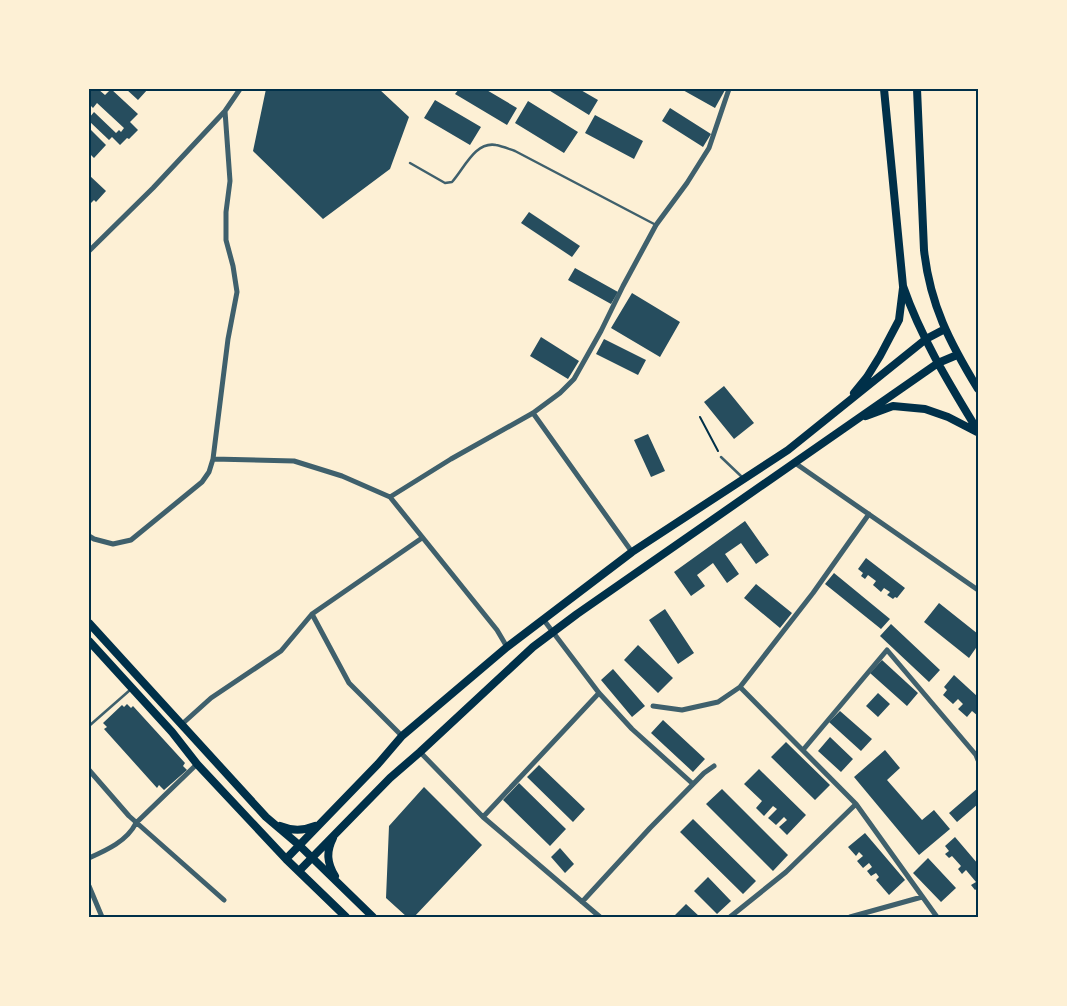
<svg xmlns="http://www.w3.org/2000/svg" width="1067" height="1006" viewBox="0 0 1067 1006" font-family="'Source Sans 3',sans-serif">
	<rect width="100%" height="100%" fill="#fdf0d5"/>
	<path fill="#264d5e" d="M89,89H98L105,95L111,89L138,114L130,122L138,130L129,139L127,138L120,145L112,137L109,140L89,121V118L94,112L116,133L119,130L121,132L124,128L97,103L93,108L89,104Z
		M126,89H148L138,100Z
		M266,89H379L409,117L390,169L323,219L253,151Z
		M459,89H485L517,108L507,125L455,94Z
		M547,89H579L598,100L589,115Z
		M681,89H723L725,90L715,108Z
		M435,100L481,127L470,145L424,118Z
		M528,101L578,132L564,153L515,123Z
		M670,108L711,134L703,147L662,121Z
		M595,115L643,141L634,159L585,133Z
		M89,128L106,145L94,158L89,153Z
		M89,175L106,191L96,202L94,200L90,204L89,203Z
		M529,212L580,246L572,257L521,223Z
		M575,268L618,292L611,304L568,280Z
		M632,293L680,322L660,357L611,328Z
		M541,337L579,361L568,379L530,356Z
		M604,339L646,360L638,375L596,354Z
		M724,386L754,423L734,439L704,402Z
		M648,434L665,471L651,477L634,440Z
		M745,521L769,555L756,564L741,543L725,554L739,574L727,583L713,563L697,575L705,586L691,596L674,572Z
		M866,558L905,588L897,598L895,597L893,599L887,595L890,592L884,588L881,592L873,585L876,581L868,575L865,579L861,576L863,573L858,569Z
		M834,573L890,619L881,629L825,584Z
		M756,584L792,613L780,628L744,598Z
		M939,603L978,634V645L969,658L924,622Z
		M665,609L694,653L678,664L649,620Z
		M891,624L940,670L929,682L880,636Z
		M638,645L673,678L658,693L624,660Z
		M882,660L918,693L907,706L870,673Z
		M613,669L645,706L632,717L601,680Z
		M954,675L978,697V716L972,711L967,717L958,709L963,704L958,699L953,704L943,695L947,690L944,687Z
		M878,693L890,704L878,717L866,706Z
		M127,704L131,708L133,706L185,763L183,766L187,770L164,790L159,785L157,788L104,729L107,727L103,723L122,705L124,707Z
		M840,711L872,739L861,751L829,722Z
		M663,720L705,759L693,772L651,733Z
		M830,737L853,759L841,772L818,751Z
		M786,742L830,785L815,800L771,757Z
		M885,750L900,768L887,780L922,820L934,810L950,829L919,855L854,777Z
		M539,765L585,809L573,822L527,777Z
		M759,769L806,815L787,835L779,827L787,820L784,817L776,825L768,818L777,809L773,806L764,816L756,808L762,801L744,784Z
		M519,783L566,829L550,846L503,800Z
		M424,787L482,845L414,917H407L386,898L389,826Z
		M978,788V804L957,822L949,813Z
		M722,789L788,855L773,871L706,804Z
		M693,819L756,881L743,894L680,832Z
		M865,833L905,880L889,895L876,880L879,877L876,873L871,876L867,871L872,867L869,863L863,868L857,861L863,856L859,852L856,856L848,847Z
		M955,837L978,864V888L975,890L971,885L976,882L966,870L962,874L958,869L961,866L952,856L949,858L945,854L949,851L945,846Z
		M560,848L574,864L565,873L551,857Z
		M928,858L956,888L941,902L913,873Z
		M708,877L731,901L717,914L694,891Z
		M686,904L700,917H673Z"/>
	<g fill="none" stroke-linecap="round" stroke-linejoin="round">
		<path stroke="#003049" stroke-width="2" d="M700,417L718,451"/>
		<path stroke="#3f606c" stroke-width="2.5" d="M410,163L445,183L452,182C464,169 475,141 496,145C502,146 509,149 515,151L656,225
			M721,457L742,477
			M89,726L130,690"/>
		<path stroke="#3f606c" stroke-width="5" d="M89,251L153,188L225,111L240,89
			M533,413L632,552
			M213,459L294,461L342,476L390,497L497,630L507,647
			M795,463L978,590
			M390,497L451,459L533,413L560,393L574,379L601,331L623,286L656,225L687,183L709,148L729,89
			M89,536L94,539L113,544L131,540L202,482L209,472L213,459L228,339L237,292L233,266L226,240V212L230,181L225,111
			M312,614L349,683L402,736
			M543,619L599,693L632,729L693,784
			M740,687L856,804L937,917
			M653,706L682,710L718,702L740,687L813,593L869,514
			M181,725L211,698L281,651L312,614L422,538
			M803,750L887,650L976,755L978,760
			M420,752L483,817L600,917
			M89,770L129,816L224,900
			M483,817L599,693
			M89,858C107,850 127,841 136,823L197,764
			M89,886L102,917
			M582,902L650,828L704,773L714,766
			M730,917L786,872L856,804
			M850,917L922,897"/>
		<path stroke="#003049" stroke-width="8" d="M884,89L903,286C921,338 950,385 978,431
			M917,89L924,250C930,305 950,343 978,389
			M854,393L867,377L880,356L899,320L903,288
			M866,416L893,406L925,409L948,417L977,432
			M89,623L266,817L299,845L373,917
			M89,641L172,732L197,764L286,859L346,917
			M280,826C292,831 303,831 315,826
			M333,838C326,852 327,863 335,876
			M286,859L378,764L402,736L507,647L632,552L788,450L926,339L945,329
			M299,871L390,778L420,752L533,647L577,614L938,363L957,355"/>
	</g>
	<rect width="1067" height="1006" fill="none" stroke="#fdf0d5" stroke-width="180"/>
	<rect x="90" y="90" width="887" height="826" fill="none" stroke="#003049" stroke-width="2"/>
</svg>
